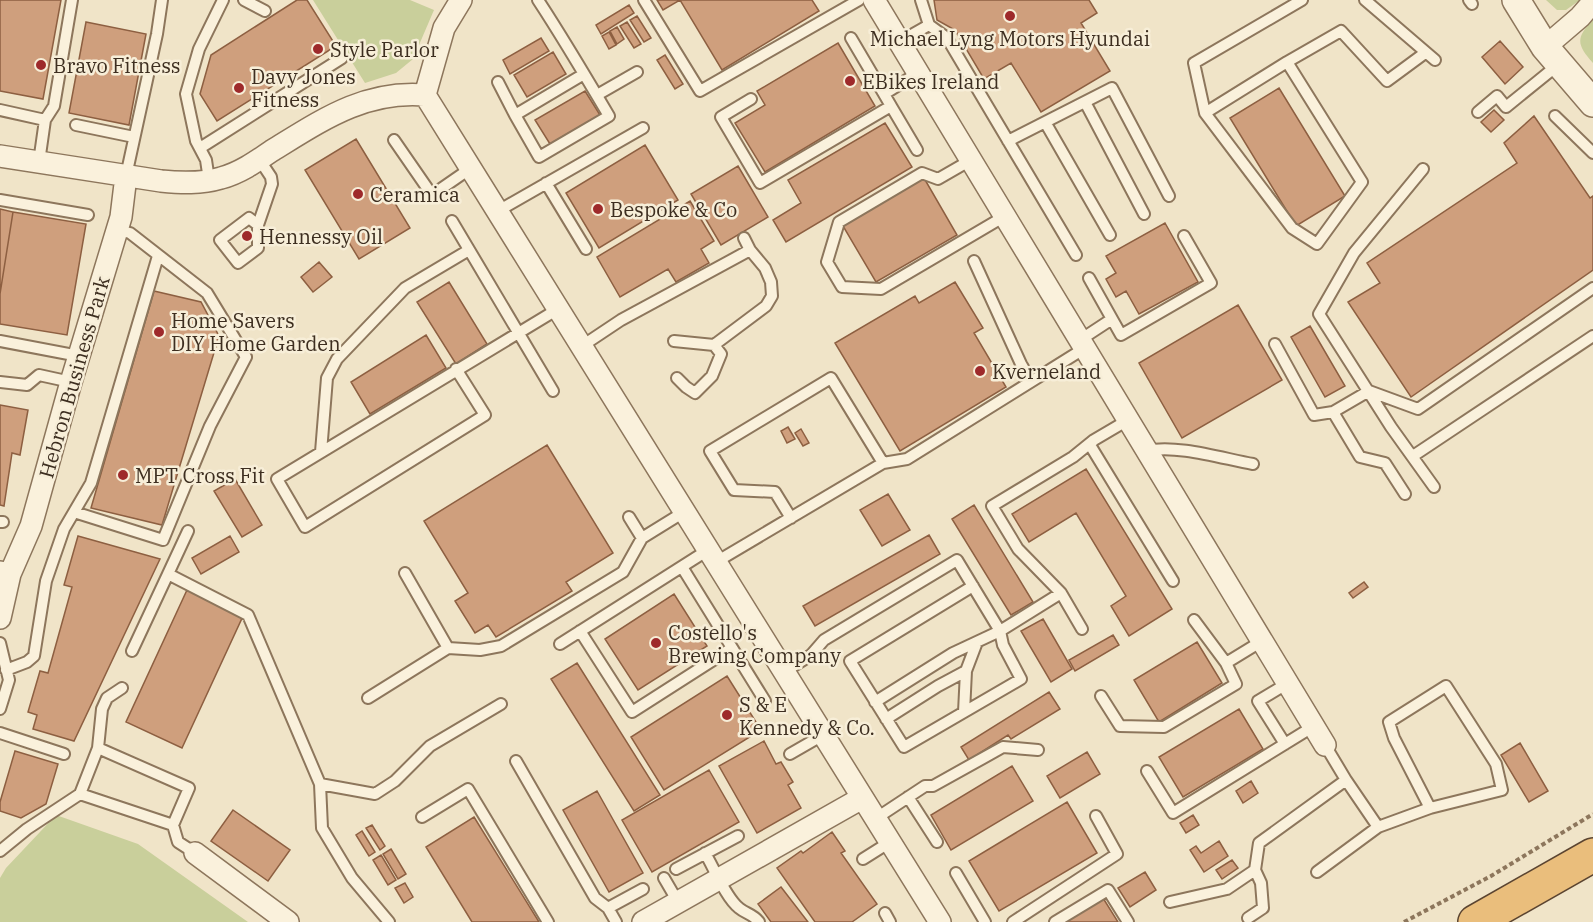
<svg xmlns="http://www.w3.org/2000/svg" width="1593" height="922" viewBox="0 0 1593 922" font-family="'IBM Plex Serif',serif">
	<rect width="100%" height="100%" fill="#f0e4c8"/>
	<path fill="#c9cf9b" d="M313,0H410L434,10L413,59L396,73L365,83Z
		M1546,0H1580L1566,10H1557Z
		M1593,20V63C1577,45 1575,38 1593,20Z
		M56,815L138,844L248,922H0V878L6,868Z"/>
	<path fill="#cf9f7d" stroke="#8d5f41" stroke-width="1.5" d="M0,0H61L43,99L0,91Z
		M297,0H307L336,46L217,121L200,94L211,55Z
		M657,0H680L663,10Z
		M680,0H812L819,11L722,70Z
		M934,0H1089L1097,13L1081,23L1110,71L1041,112L1011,63L984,79L955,30L937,20Z
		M629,5L634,13L601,34L596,25Z
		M637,16L651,38L644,42L630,20Z
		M86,22L146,34L129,125L69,113Z
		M627,22L641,44L634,48L620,26Z
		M617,27L624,39L617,44L610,31Z
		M609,32L616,45L609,49L602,36Z
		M541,38L549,51L510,74L503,60Z
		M1500,41L1523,67L1505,84L1482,57Z
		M838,43L875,106L765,172L735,123L765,105L757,91Z
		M553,52L566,74L527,97L514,75Z
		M665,55L683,84L675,89L657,60Z
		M1279,88L1345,196L1296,226L1230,118Z
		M585,91L600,115L550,144L535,120Z
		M1494,110L1504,120L1491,132L1481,122Z
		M1534,116L1590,198L1593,196V270L1411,397L1348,302L1380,283L1367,263L1517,163L1504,143Z
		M885,123L912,167L786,242L773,220L801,203L788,180Z
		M356,139L410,228L359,259L305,170Z
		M645,145L678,200L599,248L566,193Z
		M738,166L768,217L721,245L691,194Z
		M924,178L957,235L876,282L843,226Z
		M690,201L714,241L701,249L709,263L676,282L668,269L620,297L597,257Z
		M0,209L13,212L0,294Z
		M13,212L86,224L67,335L0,324V294Z
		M1165,223L1198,282L1139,314L1126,291L1116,297L1106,279L1116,273L1106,256Z
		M319,262L332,277L313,292L301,277Z
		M449,282L487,344L456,364L417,302Z
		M955,282L983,328L974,333L1006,387L900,451L835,343L915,296L919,303Z
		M154,291L201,302L219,336L162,525L91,508Z
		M1238,305L1282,380L1182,438L1139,363Z
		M1310,326L1345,386L1325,397L1291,337Z
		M426,335L446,368L370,414L351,382Z
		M0,405L28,410L20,455L12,453L4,506L0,505Z
		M788,427L795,439L787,443L781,431Z
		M801,429L809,443L803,446L795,433Z
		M547,445L613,553L566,582L572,591L496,637L488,625L475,633L455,601L468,593L424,521Z
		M1086,469L1172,609L1129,636L1111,606L1126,596L1076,513L1029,542L1012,514Z
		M235,479L262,525L242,537L214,491Z
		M888,494L910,530L882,546L860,510Z
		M974,505L1033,602L1011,615L952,519Z
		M929,535L940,554L815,626L803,606Z
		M78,536L160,559L74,741L33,729L37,715L28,712L40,671L48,673L72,587L64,585Z
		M230,536L239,552L201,574L192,558Z
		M1364,582L1368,587L1353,598L1349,593Z
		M187,590L243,616L182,748L126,722Z
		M674,594L707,646L638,690L605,639Z
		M1043,619L1072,669L1051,682L1021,631Z
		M1113,635L1119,645L1075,671L1069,660Z
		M1197,642L1222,683L1159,722L1134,680Z
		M577,663L660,795L634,811L551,679Z
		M727,676L761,730L664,790L631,737Z
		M1049,692L1060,709L1011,739L1008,735L969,760L961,747Z
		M1239,709L1263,749L1183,797L1159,757Z
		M764,741L776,764L781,762L793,782L788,785L801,808L757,833L719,766Z
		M1520,743L1548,791L1529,802L1501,755Z
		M15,751L58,764L46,804L21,818L0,811V802Z
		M1087,752L1100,774L1060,798L1047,776Z
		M1012,766L1033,801L951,850L931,815Z
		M709,770L739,822L652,872L622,820Z
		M1251,781L1258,793L1243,803L1236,791Z
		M597,791L643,873L609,892L563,810Z
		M1067,802L1097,853L999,911L969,861Z
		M233,810L290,850L268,881L211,841Z
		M1193,815L1199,825L1186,833L1180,823Z
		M474,817L539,922H472L426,847Z
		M372,825L385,846L380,850L366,828Z
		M362,831L375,852L369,856L356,835Z
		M832,832L845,851L841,853L877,904L852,922H815L777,868L801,851L803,853Z
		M1219,841L1228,856L1204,872L1190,850L1196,846L1201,853Z
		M391,849L406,874L398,879L383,854Z
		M381,855L396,880L388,885L373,860Z
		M1232,860L1238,868L1222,879L1216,870Z
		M1145,872L1156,890L1130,907L1118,888Z
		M405,883L413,897L404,903L395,888Z
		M781,887L808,922H771L758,904Z
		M1103,898L1118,922H1065Z"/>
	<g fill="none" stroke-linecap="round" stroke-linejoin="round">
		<defs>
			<path id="service" d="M244,0L265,11
				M538,0C563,38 586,77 609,116L539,157L515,115L584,74
				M644,0L700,91L859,0
				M921,0L929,25L947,38L1076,255
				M1365,0L1435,60
				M1469,0L1472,4
				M851,38L884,94
				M899,42L929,25
				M1287,62L1341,31L1387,81L1425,53
				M498,82L515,115
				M597,95L637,72
				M751,99L721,117L760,183L891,106L884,94L918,73
				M1085,102L1144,214
				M891,106L917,150
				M0,110L45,120
				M1478,112L1497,96L1506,107L1559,64
				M1205,113L1287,62L1362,182L1317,244L1292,228L1205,113L1194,63L1302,0
				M1555,116L1593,153
				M1045,122L1110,235
				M76,125L134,137
				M394,140L432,195L471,168
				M1008,141L1112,88L1169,196
				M200,148L342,58
				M971,160L938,179L922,173L839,222L827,262L842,287L881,289L1005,216
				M39,162L45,120L54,106L72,0
				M1423,169L1354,253L1319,314L1391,427L1434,487
				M126,176L157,34L162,0
				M209,180L206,160L196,141L186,94L199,49L223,0
				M546,183L586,249
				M0,200L88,215
				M498,211L643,128
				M452,221L553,391
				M258,225L249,218L220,240L238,263L258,248V225L272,184L271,177L259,159
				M974,261L1021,364L1031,381
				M1089,278L1112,319
				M1080,340L1112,319L1121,335L1211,283L1184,236
				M0,341L79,356
				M674,341L714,345L766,306L772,296L771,282L765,268L750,250
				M1275,344L1314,415L1333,412
				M582,346L621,320L750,250L744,238
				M456,369L485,415L305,527L277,479L558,309
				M677,378L686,387L695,393L712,376L721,354L714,345
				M0,382L27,385L39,375L71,382
				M1090,445L1173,581
				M1147,451C1176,444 1224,459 1253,464
				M321,452L327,378L337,359L405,288L469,250
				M1413,456L1593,336
				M883,463L907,459L1085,348
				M1405,494L1385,463L1360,457L1333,412L1369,391L1418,409L1593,288
				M74,512L163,540L210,426L246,357L207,293L130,233L117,230
				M629,517L642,538L684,512
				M0,522H3
				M716,562L883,463L831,378L710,451L734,490L775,492L791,518
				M682,567L765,701
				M405,573L448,648L480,650L501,646L623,572L642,538
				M168,574L188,531
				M1194,620L1226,663
				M1082,629L1061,593L1018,549L992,506L1073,457L1094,440L1128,420
				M580,631L632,712L732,648
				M0,643L9,680L0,709
				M560,644L708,550
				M132,651L168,574L248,615L320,784L322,828L352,878L389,922
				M6,670L27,662L34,656L46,581L64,529L91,483L158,256
				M784,672L811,655L824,640L957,560L1000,631L1061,593
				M1101,696L1120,726L1164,727L1236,684L1226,663L1262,641
				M368,698L448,648
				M875,702L953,653L1000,631L1003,645L1021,679L904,747L850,661L973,586
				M964,712L966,671L977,642
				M886,719L938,686L966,671
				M0,733L64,754
				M1285,744L1258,701L1288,683
				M98,748L102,709L107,698L122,688
				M790,754L823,735
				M516,761L595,898L608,908L616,922
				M1147,771L1173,813L1314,726
				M1346,780L1378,827L1430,808L1502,790L1496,764L1446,686L1389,722L1394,738L1430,808
				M320,784L375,794L395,781L430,746L501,704
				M908,797L937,842
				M422,817L468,789L548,922
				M875,819L925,786H933L1003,747L1038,750
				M173,825L189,788L98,748L80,794L173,825L178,842L195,853
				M0,851L27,829L80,794
				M705,853C714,868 726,898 739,908C746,914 753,914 759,922
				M863,859L890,842
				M676,869L738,836
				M1317,872L1378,827
				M956,873L985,922
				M664,878L678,902
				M1170,902L1227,889L1255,870L1259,843L1346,780L1325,745
				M608,908L643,889
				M885,913L890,922
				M1248,918L1263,908L1261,883L1255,870
				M1013,922L1117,854L1096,816
				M1055,922L1108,890L1128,922"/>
			<path id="minor" d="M461,0L444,28L425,95L940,922
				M874,0L1325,745
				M1545,47L1580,17L1593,2
				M0,156L161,181C181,183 201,184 221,178C240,173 257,161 273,150C322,120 365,90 425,95
				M0,572L10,574L31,526L71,382L121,217L126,176
				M0,618L10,574
				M195,853L288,922
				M643,922L862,798"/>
			<path id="tertiary" d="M1516,0L1545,47L1593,103"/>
			<path id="trunk" d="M1475,922L1593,855"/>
		</defs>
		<use href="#service" stroke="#8d765c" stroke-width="14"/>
		<use href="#minor" stroke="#8d765c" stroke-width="24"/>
		<use href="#tertiary" stroke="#8d765c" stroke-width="30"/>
		<use href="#trunk" stroke="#5b4430" stroke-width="36"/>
		<path stroke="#8d765c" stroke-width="4" stroke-dasharray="4.5 3" stroke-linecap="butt" d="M1404,922L1491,876L1593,814"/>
		<use href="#service" stroke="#faf1dc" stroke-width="10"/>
		<use href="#minor" stroke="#faf1dc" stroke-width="21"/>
		<use href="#tertiary" stroke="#faf1dc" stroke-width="27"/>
		<use href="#trunk" stroke="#eabe7c" stroke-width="33"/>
	</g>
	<g fill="#9e2a2b" stroke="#f7eed8" stroke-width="2">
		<circle cx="1010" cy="16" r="6"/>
		<circle cx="318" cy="49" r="6"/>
		<circle cx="41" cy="65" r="6"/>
		<circle cx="850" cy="81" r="6"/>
		<circle cx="239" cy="88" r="6"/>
		<circle cx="358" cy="194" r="6"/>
		<circle cx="598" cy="209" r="6"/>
		<circle cx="247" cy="236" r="6"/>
		<circle cx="159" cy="332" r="6"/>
		<circle cx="980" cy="371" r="6"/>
		<circle cx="123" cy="475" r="6"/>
		<circle cx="656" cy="643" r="6"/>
		<circle cx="727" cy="715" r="6"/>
	</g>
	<g text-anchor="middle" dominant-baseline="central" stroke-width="5" stroke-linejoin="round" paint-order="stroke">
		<g font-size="20" fill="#3d2e20" stroke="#f7eed8" text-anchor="start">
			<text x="1010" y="38" text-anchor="middle">Michael Lyng Motors Hyundai</text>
			<text x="330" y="49">Style Parlor</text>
			<text x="53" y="65">Bravo Fitness</text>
			<text x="251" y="76">Davy Jones<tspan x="251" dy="23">Fitness</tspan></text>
			<text x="862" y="81">EBikes Ireland</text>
			<text x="370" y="194">Ceramica</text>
			<text x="610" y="209">Bespoke &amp; Co</text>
			<text x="259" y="236">Hennessy Oil</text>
			<text x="171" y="320">Home Savers<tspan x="171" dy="23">DIY Home Garden</tspan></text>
			<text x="992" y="371">Kverneland</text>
			<text x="135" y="475">MPT Cross Fit</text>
			<text x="668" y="632">Costello's<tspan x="668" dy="23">Brewing Company</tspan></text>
			<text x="739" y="704">S &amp; E<tspan x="739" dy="23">Kennedy &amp; Co.</tspan></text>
		</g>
		<g font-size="20" fill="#3d2e20" stroke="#f7eed8">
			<text transform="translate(74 377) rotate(-74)">Hebron Business Park</text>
		</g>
	</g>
</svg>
